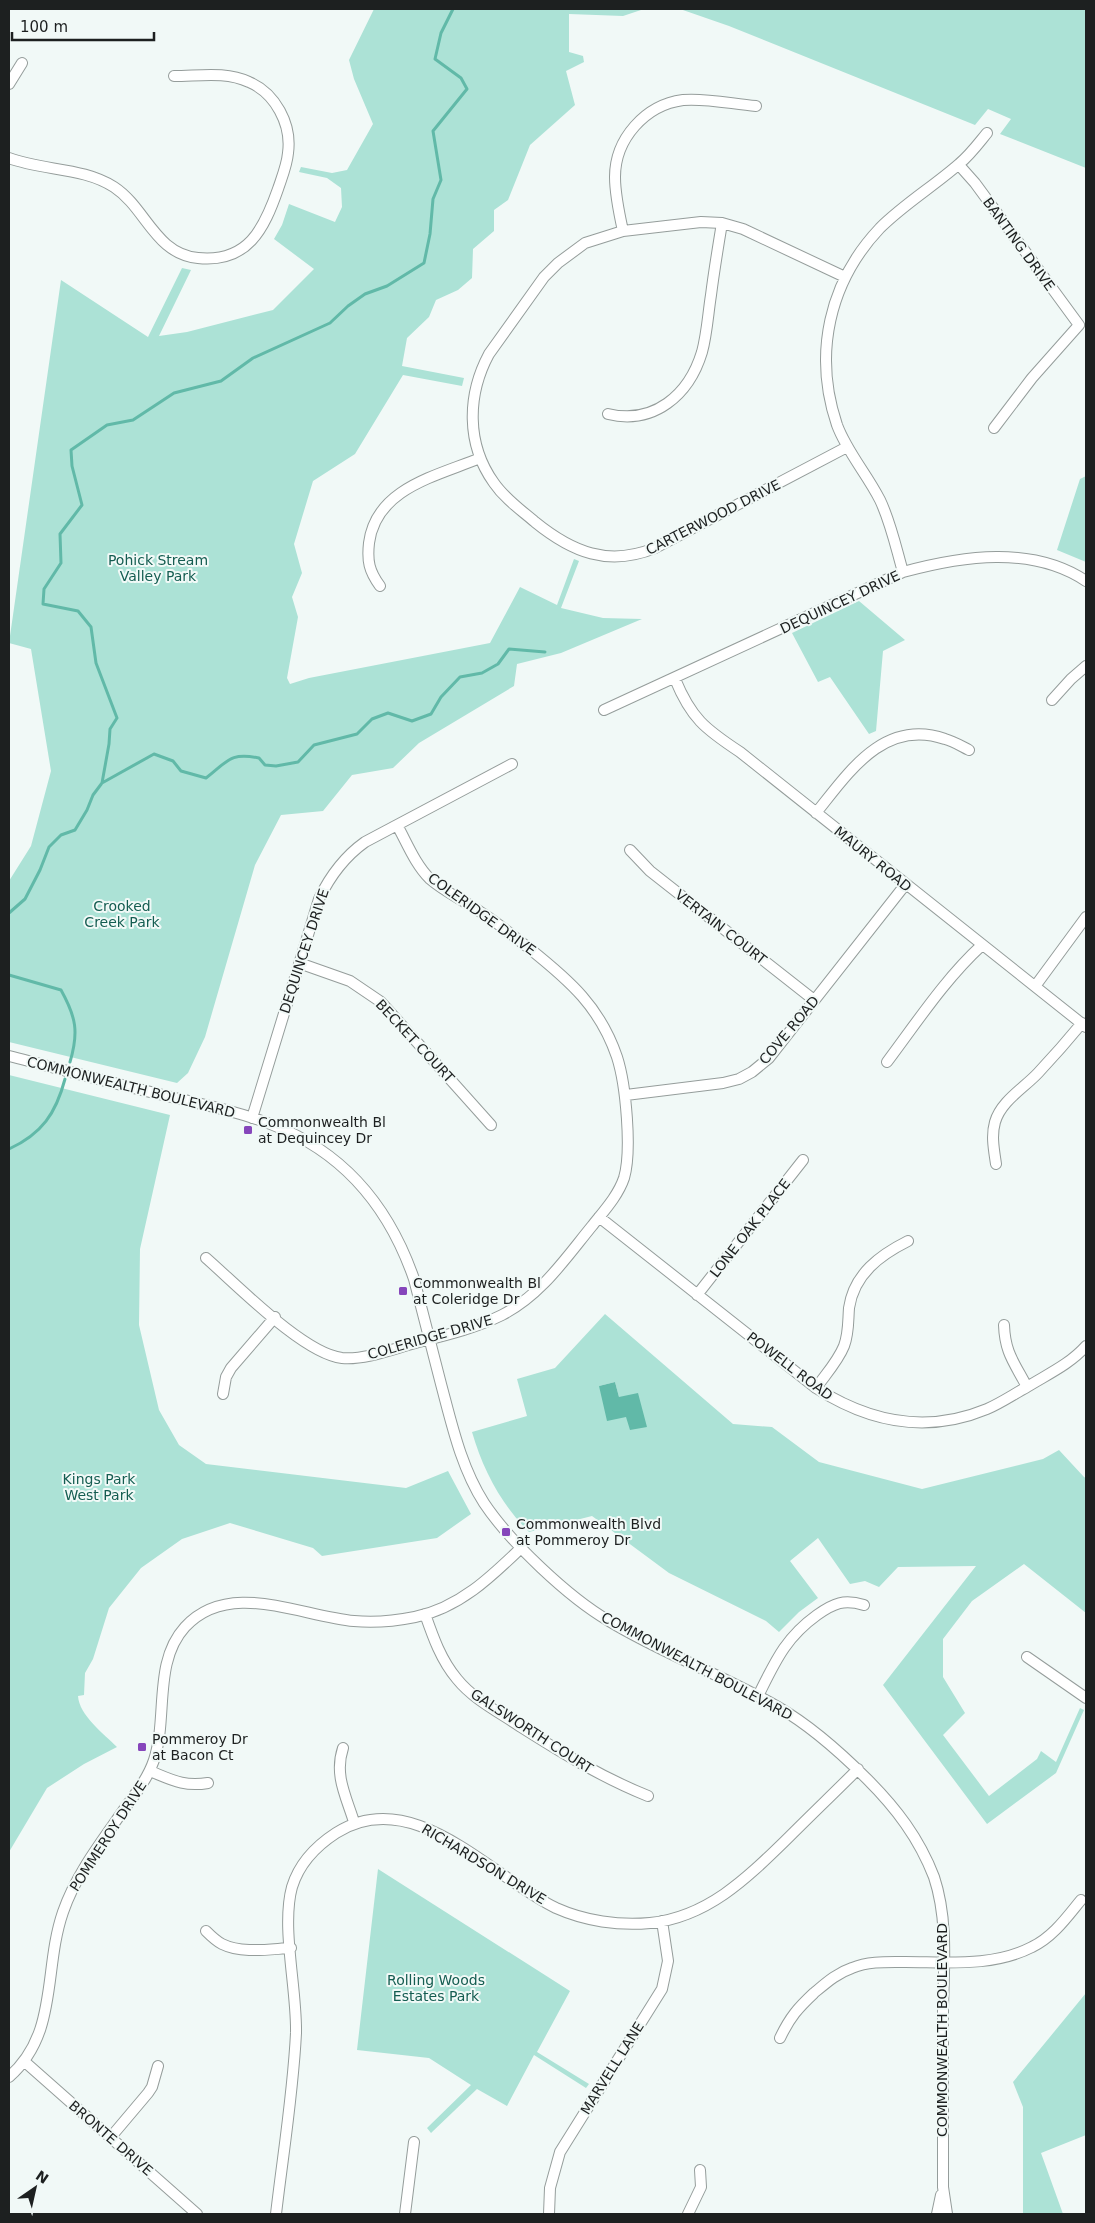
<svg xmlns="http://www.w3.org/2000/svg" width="1095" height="2223" viewBox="0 0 1095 2223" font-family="'DejaVu Sans',sans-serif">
	<rect width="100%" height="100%" fill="#f1f9f7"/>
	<path fill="#ace2d6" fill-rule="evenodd" d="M374,9H644L623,16L569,14V52L583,56L584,62L566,71L575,105L530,145L508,200L494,210V231L473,249L472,278L458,290L436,300L429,317L407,338L402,366L464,378L462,386L403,375L355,454L313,481L294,544L302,573L292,597L298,617L287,678L290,684L309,678L490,643L520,587L557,605L574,559L579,561L561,608L603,618L642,619L561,653L517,664L514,686L419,743L393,768L352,775L323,811L281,815L255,865L205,1037L188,1073L177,1083L9,1042V881L31,846L51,771L31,649L9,643L61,280L148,337L182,268L191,270L159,336L187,332L273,310L314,269L274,239L282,225L289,204L335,222L342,207L341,188L327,178L299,172L301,167L332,173L347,170L373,124L354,79L349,60Z
		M680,9H1086V168L1000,134L1011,119L988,109L975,125L729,26Z
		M1086,476V562L1057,550L1080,479Z
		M859,601L905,640L883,651L876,731L869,734L830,677L818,682L792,633Z
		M9,1075L170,1115L140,1249L139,1325L159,1410L179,1445L206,1464L406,1488L448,1471L471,1514L437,1538L322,1556L313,1548L230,1523L182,1539L141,1568L109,1608L93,1659L85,1673L84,1695L78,1696C79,1715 104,1734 117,1747L84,1764L47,1788L9,1852Z
		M605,1314L733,1424L772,1427L819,1462L922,1489L1043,1459L1059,1450L1084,1477L1086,1478V1613L1024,1564L972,1601L943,1639V1677L965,1713L943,1735L989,1796L1037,1759L1041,1751L1056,1762L1080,1708L1084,1710L1056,1773L987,1824L883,1685L976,1566L898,1567L879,1587L865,1581L850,1584L818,1538L790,1561L818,1598L799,1612L779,1632L766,1621L669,1573L592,1516L529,1532C501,1504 483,1470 472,1432L527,1416L517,1379L555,1368ZM615,1382L619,1397L647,1427L626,1416L599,1386Z
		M378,1869L570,1991L537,2052L589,2084L586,2088L534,2055L507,2106L477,2089L431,2133L427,2128L471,2085L429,2058L357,2050Z
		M1086,1993V2135L1041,2153L1063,2214H1023V2107L1013,2082Z"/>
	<path fill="#61b9a8" d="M615,1382L619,1397L638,1393L647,1427L630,1430L626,1417L607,1421L599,1386Z"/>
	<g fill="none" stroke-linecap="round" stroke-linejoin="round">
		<path stroke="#61b9a8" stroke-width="3" d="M102,783L109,744L110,729L117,718L96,663L91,627L78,611L43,604L44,589L61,563L60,534L82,505L72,466L71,450L107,425L133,420L174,393L221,381L253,358L330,323L348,306L365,294L387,286L424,263L430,234L433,199L441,180L433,131L467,89L461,78L435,59L441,33L453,9
			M9,913L25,899L40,870L49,847L61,835L75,830L87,810L93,795L102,783L154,754L173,761L181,771L206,778C228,761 230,752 259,758L265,765L276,766L298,762L314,745L357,734L372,719L388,713L412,721L431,714L441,697L460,677L482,673L498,664L509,649L545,652
			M9,975L61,990C76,1017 79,1032 70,1062
			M9,1149C42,1134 56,1113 65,1079"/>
		<defs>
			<path id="minor" d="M9,84L22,63
				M9,158C43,171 83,167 114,187C146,208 155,254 198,258C248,263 264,229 278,189C282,177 287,165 288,153C292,124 275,93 249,82C226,71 199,76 174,76
				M959,165L975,183L1079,325L1032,378L994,428
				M623,231C619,213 615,195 615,177C615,139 645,105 683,100C707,98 732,104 756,106
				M845,277L743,229L722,223L701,222L623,231L585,243L558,263L544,277L489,354C467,395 466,444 494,483C505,499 521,510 535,522C572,552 608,567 655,548L847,447
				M608,414C654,425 689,395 702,352C707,334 708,314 711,295C714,271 718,247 722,223
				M903,572C896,548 891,523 880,500C867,474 847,452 837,425C813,354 829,282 880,228C904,204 934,186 959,164C970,155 978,144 987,133
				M380,586C369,571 367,561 369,543C376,488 437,476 480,458
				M675,679C691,718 705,729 740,752L1086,1027
				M1052,700L1071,679L1086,666
				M604,710L903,572C962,556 1032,545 1086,581
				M816,813C849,772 884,718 945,739C953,741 961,746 969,750
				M630,850L650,871L814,1000
				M299,963L350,981L381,1002L491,1125
				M1036,985L1086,917
				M9,1056C60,1069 111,1083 163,1095C200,1104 237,1111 273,1125C345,1153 389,1207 414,1279C423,1314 432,1349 441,1384C452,1425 461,1467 484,1503C510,1542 568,1597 609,1621C663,1654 723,1675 778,1707C811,1726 839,1751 867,1779C896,1808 919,1838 934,1877C948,1919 944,1965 943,2009C943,2068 943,2127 943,2187L947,2214
				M887,1062C917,1022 945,979 982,945
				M626,1095L723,1083L739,1079L752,1072L769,1058L905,885
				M252,1118L319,899C330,876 344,857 365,842L512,764
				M996,1164C994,1150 991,1136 995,1122C1001,1101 1024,1088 1038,1073C1053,1057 1068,1040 1082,1023
				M599,1217L816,1388C869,1422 927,1434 987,1409C1001,1403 1014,1394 1027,1387C1048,1374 1070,1364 1086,1346
				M206,1258C237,1285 304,1354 342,1358C367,1360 395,1348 419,1342C447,1335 476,1328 502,1315C541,1295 565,1259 592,1226C603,1212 618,1196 624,1178C632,1151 626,1085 617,1057C600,1007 570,981 530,949C513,936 497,922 479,911C463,900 445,892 430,879C415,864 407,843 397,825
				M697,1295L803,1160
				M1004,1325C1005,1353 1014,1362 1027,1387
				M816,1388C826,1374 838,1361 844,1346C849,1333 848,1320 849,1308C854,1274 880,1255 908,1241
				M223,1394L226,1377L231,1368L275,1317
				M425,1614C433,1637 441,1660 457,1679C474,1700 499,1712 521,1727C562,1753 603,1778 648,1796
				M1027,1657L1086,1698
				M758,1696C775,1662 785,1638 817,1615C834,1603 844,1599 864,1605
				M343,1748C334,1775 346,1796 354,1822
				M150,1771C172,1780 184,1787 208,1783
				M206,1931C211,1936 216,1941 222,1944C242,1954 270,1949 291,1948
				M780,2038C790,2017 798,2008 814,1993C826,1983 837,1973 852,1968C869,1961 887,1962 905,1962C948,1962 993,1967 1032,1947C1053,1937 1067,1917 1081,1900
				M25,2062L197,2214
				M9,2077C59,2033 43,1970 63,1912C76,1874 102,1841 125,1808C136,1793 148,1778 154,1760C168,1717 153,1662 185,1627C229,1579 300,1616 354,1621C374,1623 395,1621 415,1617C459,1608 491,1577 522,1547
				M110,2138L148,2093L152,2087L158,2066
				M276,2214C283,2154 293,2094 296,2033C297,1989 281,1927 292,1887C299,1864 316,1846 336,1833C413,1784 490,1876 556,1908C585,1921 619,1926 650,1923C709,1917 749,1876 789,1837C812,1814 835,1792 858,1769
				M405,2214L414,2142
				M549,2214L550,2188L560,2152L662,1989L668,1961L662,1921
				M688,2214L701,2187L700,2170
				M937,2214L941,2195"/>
		</defs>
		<use href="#minor" stroke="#959d9b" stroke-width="12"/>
		<use href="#minor" stroke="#fff" stroke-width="10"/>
	</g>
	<g fill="#8646bb" stroke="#f1f9f7" stroke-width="2">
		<rect x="243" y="1125" width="10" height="10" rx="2.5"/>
		<rect x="398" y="1286" width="10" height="10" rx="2.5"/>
		<rect x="501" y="1527" width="10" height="10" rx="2.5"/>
		<rect x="137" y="1742" width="10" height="10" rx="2.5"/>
	</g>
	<g text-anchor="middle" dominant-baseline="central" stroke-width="4" stroke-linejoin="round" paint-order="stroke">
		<g font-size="14" fill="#1d2020" stroke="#f1f9f7">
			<text transform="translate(1019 244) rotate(54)">BANTING DRIVE</text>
			<text transform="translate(713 517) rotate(-27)">CARTERWOOD DRIVE</text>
			<text transform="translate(840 602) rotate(-25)">DEQUINCEY DRIVE</text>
			<text transform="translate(873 859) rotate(39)">MAURY ROAD</text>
			<text transform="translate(482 914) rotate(36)">COLERIDGE DRIVE</text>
			<text transform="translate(721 927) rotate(38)">VERTAIN COURT</text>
			<text transform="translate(304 951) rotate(-72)">DEQUINCEY DRIVE</text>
			<text transform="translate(789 1030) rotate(-50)">COVE ROAD</text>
			<text transform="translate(415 1041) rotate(47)">BECKET COURT</text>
			<text transform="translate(131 1087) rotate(14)">COMMONWEALTH BOULEVARD</text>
			<text transform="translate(750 1228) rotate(-52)">LONE OAK PLACE</text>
			<text transform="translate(430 1337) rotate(-16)">COLERIDGE DRIVE</text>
			<text transform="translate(790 1366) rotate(37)">POWELL ROAD</text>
			<text transform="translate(697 1666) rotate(28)">COMMONWEALTH BOULEVARD</text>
			<text transform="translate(532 1731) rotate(33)">GALSWORTH COURT</text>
			<text transform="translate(108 1836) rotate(-57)">POMMEROY DRIVE</text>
			<text transform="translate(484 1864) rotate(31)">RICHARDSON DRIVE</text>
			<text transform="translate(942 2030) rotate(-90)">COMMONWEALTH BOULEVARD</text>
			<text transform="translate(612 2068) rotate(-58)">MARVELL LANE</text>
			<text transform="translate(111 2138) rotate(41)">BRONTE DRIVE</text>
		</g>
		<g font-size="14" fill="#145d51" stroke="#f1f9f7">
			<text x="158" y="560">Pohick Stream<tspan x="158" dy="16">Valley Park</tspan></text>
			<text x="122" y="906">Crooked<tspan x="122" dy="16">Creek Park</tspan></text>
			<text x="99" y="1479">Kings Park<tspan x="99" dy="16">West Park</tspan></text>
			<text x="436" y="1980">Rolling Woods<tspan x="436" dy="16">Estates Park</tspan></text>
		</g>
		<g font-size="14" fill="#1d2020" stroke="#f1f9f7" text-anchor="start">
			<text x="258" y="1122">Commonwealth Bl<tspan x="258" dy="16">at Dequincey Dr</tspan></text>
			<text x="413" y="1283">Commonwealth Bl<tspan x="413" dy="16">at Coleridge Dr</tspan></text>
			<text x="516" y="1524">Commonwealth Blvd<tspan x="516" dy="16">at Pommeroy Dr</tspan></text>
			<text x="152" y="1739">Pommeroy Dr<tspan x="152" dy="16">at Bacon Ct</tspan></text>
		</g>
	</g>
	<rect width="1095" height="2223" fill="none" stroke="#1d2020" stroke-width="20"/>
	<g transform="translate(35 2188) rotate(34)" stroke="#f1f9f7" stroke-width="4" paint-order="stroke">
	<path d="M0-4L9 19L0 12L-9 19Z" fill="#1d2020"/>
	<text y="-8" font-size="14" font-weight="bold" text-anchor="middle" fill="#1d2020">N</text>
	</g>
	<path d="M12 32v8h142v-8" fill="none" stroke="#1d2020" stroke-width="2.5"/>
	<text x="20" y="32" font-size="15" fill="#1d2020" stroke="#f1f9f7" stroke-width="4" paint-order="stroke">100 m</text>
</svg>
